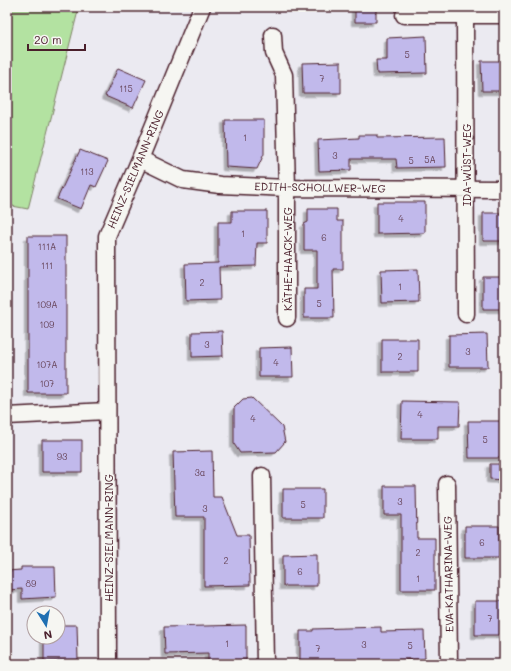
<svg xmlns="http://www.w3.org/2000/svg" width="511" height="671" viewBox="0 0 511 671" font-family="Mali,sans-serif">
	<defs>
		<filter id="shadow"><feDropShadow dx="-3.5" dy="3.5" stdDeviation="0" flood-color="#0004"/></filter>
	</defs>
	<rect width="100%" height="100%" fill="#ebeaf1"/>
	<filter id="ink" filterUnits="userSpaceOnUse"><feTurbulence type="fractalNoise" baseFrequency=".025" numOctaves="2"/><feDisplacementMap in="SourceGraphic" scale="8" xChannelSelector="R" yChannelSelector="G"/><feConvolveMatrix kernelMatrix="1 2 1 2 8 2 1 2 1" color-interpolation-filters="sRGB"/></filter>
	<g filter="url(#ink)">
		<path fill="#b3e2a1" stroke="#7e8066" d="M7,7H79L28,209L7,205Z"/>
		<path fill="#c1b9eb" stroke="#4a1f2b" filter="url(#shadow)" d="M355,7H376V22H355Z
			M426,36L427,73L377,74L376,60H387V38Z
			M481,61H504V91H482Z
			M341,62V93H303L302,63Z
			M118,68L146,80L133,108L105,96Z
			M225,120H264V154L257,169L226,167Z
			M359,135H377V138L445,137L446,167L397,168L396,159H351V170L319,171L318,140L359,138Z
			M80,150L108,161L96,187L91,185L81,209L57,199Z
			M377,202H425V233L377,234Z
			M308,209H337V221H343V269H333L334,318H304V289H317V250H304V224L308,222Z
			M232,211H267V243H257L256,266L219,267L220,300L186,301L185,264L218,263V222H232Z
			M483,213H504V241H483Z
			M28,236H66V393H28Z
			M418,269L419,302L382,303L381,270Z
			M483,277H504V309H483Z
			M222,331L223,356L192,357V332Z
			M487,334L488,367H449V335Z
			M382,339H418V372H382Z
			M292,347L293,377H259V348Z
			M252,398L282,427L285,442L276,452L240,453L234,444V408L243,399Z
			M402,401L460,402L459,426H438V439H401Z
			M468,421H501L502,458H469Z
			M42,440H82V472H42Z
			M212,451L213,497H222L237,535H249L250,585L204,586V517H175L173,452Z
			M490,464H504V480L490,479Z
			M384,486H416L417,538H435V590H401V515H384Z
			M283,489H323V518H283Z
			M465,526H499V558H465Z
			M317,554V586H283V555Z
			M21,567H55L56,597L22,599V589L7,590V571L21,570Z
			M475,601H504V635H475Z
			M58,625H77L78,660L44,661V637H58Z
			M246,625V660L208,661V653L165,654L164,627Z
			M381,627V632L424,631L425,659L336,662V664H300V631H313V629Z"/>
		<g fill="none" stroke-linecap="round" stroke-linejoin="round">
			<defs>
				<path id="minor" d="M404,15H504
					M465,16L466,314
					M273,35L274,53L284,75L287,188V318
					M140,159L183,180L220,185L287,188L504,189
					M7,416L107,411
					M262,476L265,664
					M447,484L449,664
					M108,664L107,236L140,159L202,7"/>
			</defs>
			<use href="#minor" stroke="#4a1f2b" stroke-width="19"/>
			<use href="#minor" stroke="#f6f6f2" stroke-width="16"/>
		</g>
	</g>
	<g text-anchor="middle" dominant-baseline="central" stroke-width="3" stroke-linejoin="round" paint-order="stroke">
		<g font-size="9" fill="#68465b">
			<text x="407" y="54">5</text>
			<text x="322" y="78">7</text>
			<text x="126" y="88">115</text>
			<text x="245" y="137">1</text>
			<text x="335" y="155">3</text>
			<text x="430" y="159">5A</text>
			<text x="411" y="160">5</text>
			<text x="87" y="171">113</text>
			<text x="401" y="218">4</text>
			<text x="243" y="233">1</text>
			<text x="324" y="237">6</text>
			<text x="47" y="246">111A</text>
			<text x="47" y="265">111</text>
			<text x="202" y="282">2</text>
			<text x="400" y="286">1</text>
			<text x="319" y="303">5</text>
			<text x="47" y="304">109A</text>
			<text x="47" y="324">109</text>
			<text x="207" y="344">3</text>
			<text x="468" y="351">3</text>
			<text x="400" y="356">2</text>
			<text x="276" y="362">4</text>
			<text x="47" y="364">107A</text>
			<text x="47" y="383">107</text>
			<text x="420" y="414">4</text>
			<text x="253" y="418">4</text>
			<text x="485" y="439">5</text>
			<text x="62" y="456">93</text>
			<text x="200" y="472">3a</text>
			<text x="400" y="501">3</text>
			<text x="303" y="504">5</text>
			<text x="205" y="508">3</text>
			<text x="482" y="542">6</text>
			<text x="418" y="552">2</text>
			<text x="226" y="560">2</text>
			<text x="300" y="571">6</text>
			<text x="418" y="578">1</text>
			<text x="31" y="583">89</text>
			<text x="490" y="618">7</text>
			<text x="227" y="643">1</text>
			<text x="364" y="644">3</text>
			<text x="410" y="645">5</text>
			<text x="318" y="648">7</text>
		</g>
		<g font-size="11" fill="#4a1f2b" stroke="#f6f6f2">
			<text transform="translate(466 165) rotate(-90)">IDA-WÜST-WEG</text>
			<text transform="translate(135 169) rotate(-67)">HEINZ-SIELMANN-RING</text>
			<text transform="translate(320 187) rotate(1)">EDITH-SCHOLLWER-WEG</text>
			<text transform="translate(287 259) rotate(-90)">KÄTHE-HAACK-WEG</text>
			<text transform="translate(108 538) rotate(-90)">HEINZ-SIELMANN-RING</text>
			<text transform="translate(448 574) rotate(-91)">EVA-KATHARINA-WEG</text>
		</g>
	</g>
	<rect width="511" height="671" fill="none" stroke="#f6f6f2" stroke-width="24"/>
	<rect x="12" y="12" width="487" height="647" fill="none" stroke="#4a1f2b" stroke-width="1.5" filter="url(#ink)"/>
	<g transform="translate(46 625) rotate(169)"><circle r="19" fill="#f6f6f2" stroke="#b1a0a2"/>
	<path d="M0-3L7 15L0 10L-7 15Z" fill="#1f6fb2"/>
	<text y="-6" font-size="11" font-weight="bold" text-anchor="middle" fill="#4a1f2b">N</text>
	</g>
	<path d="M28 44v6h57v-6" fill="none" stroke="#4a1f2b" stroke-width="2"/>
	<text x="34" y="44" font-size="12" fill="#4a1f2b" stroke="#f6f6f2" stroke-width="3" paint-order="stroke">20 m</text>
</svg>
